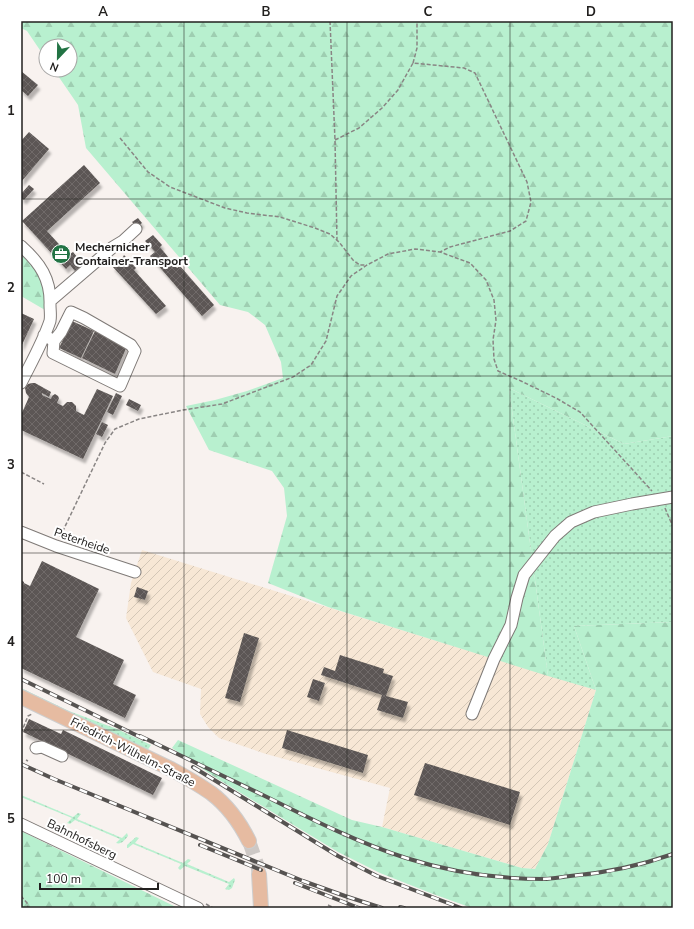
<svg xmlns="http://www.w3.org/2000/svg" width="694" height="929" viewBox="0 0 694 929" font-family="'Nunito Sans',sans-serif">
	<defs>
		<pattern id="industrial-furrows" width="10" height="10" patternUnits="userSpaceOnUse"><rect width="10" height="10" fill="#f7e7d5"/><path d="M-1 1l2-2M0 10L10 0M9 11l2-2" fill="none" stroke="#d3c6b6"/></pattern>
		<pattern id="grass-dots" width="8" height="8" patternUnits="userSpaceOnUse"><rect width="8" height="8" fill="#b8f0cf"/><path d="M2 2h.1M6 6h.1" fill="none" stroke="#9eceb1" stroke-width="1.8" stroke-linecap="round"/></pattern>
		<pattern id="forest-firs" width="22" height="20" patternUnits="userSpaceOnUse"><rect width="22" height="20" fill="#b8f0cf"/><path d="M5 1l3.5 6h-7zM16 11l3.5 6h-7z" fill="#9eceb1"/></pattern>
		<pattern id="building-cross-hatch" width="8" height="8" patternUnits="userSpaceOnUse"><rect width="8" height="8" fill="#5c5754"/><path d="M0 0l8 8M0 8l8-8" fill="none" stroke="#6f6b69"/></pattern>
		<filter id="shadow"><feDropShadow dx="2.5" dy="4.5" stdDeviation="1" flood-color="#0004"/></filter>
	</defs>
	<rect width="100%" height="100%" fill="#f8f2ef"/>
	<path fill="url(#industrial-furrows)" d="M142,550L596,690L548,844L535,869L522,868L382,827L390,788L266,754L219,738L208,727L200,714L201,689L153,672L126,618L131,583Z"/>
	<path fill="url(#grass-dots)" d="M509,388L624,444L673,436V622L574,626L596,690L548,676Z
		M21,688L69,711L117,729L151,745L147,751L21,691Z
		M21,795L73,817L78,813L81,814L77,819L122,838L127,833L128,836C125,840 121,845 116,843L120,839L75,820L70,824L67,823L72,818L21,797Z
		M136,837L139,838L135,843L183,863L188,859L191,860L187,864L229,882L234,878L235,880L232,888L229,890L225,889L229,884L185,866L180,870L178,868L181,864L133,844L128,848H127V845Z"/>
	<path fill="url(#forest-firs)" d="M21,21H673V436L624,444L509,388L548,676L328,607L268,583L287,516L284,488L272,471L209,450L186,406L215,400L247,391L283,378L281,362L265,325L248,312L220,305L86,148L78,105L54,70H70V46H46V59L27,31L21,28Z
		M24,255L34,266L45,289V310L21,296V259Z
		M673,622V907L671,908H472L433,894L380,873L338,852L216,778L172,748L178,740L352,820L382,827L522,868L535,869L548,844L596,690L574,626Z
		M21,831L178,908H21Z"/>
	<path fill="url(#building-cross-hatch)" filter="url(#shadow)" d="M21,71L38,85L28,96L21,90Z
		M29,132L49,149L21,182V141Z
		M84,165L100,183L47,231L67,253L68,252L70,254L73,252L83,264L75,271L70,265L66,269L22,221Z
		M29,185L34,189L24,200L21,198V194Z
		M138,218L142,223L137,227L132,222Z
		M153,235L162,245L160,247L177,268L180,266L214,305L202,316L150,256L155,252L145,241Z
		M124,255L136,268L134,270L166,306L156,314L112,266L123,257L127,261V260L123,257Z
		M21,313L34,319L21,347Z
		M72,321L94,331L81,358L59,348Z
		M95,331L127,346L115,374L82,358Z
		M32,383H35L51,392L49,397L42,393V395L51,399L52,396L55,394L58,396L59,398L57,403L63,406L67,402H72L76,406V411L84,415L97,389L113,396L83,459L21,430V415L29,397L26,393L25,388L28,384Z
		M116,393L122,396L113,415L107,412Z
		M129,399L141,405L138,411L126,405Z
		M102,422L108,425L102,437L96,434Z
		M42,561L99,589L76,637L124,660L113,684L136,695L125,718L21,668V580L24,582V583L30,586Z
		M137,587L148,591L145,600L134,597Z
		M244,633L259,638L240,702L225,698Z
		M340,655L384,669L383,673L393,676L386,696L408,702L403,718L377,710L382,695L321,675L324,667L335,671Z
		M313,679L325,683L319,701L307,697Z
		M29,719L61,734L63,730L162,778L153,795L23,732Z
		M287,730L368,755L363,773L282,748Z
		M425,763L520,792L510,825L414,795Z"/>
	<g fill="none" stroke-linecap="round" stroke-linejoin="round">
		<path stroke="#cdc8c5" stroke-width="14" stroke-dasharray="14 7" stroke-linecap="butt" d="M249,841L257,864L259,874"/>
		<defs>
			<path id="minor" d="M21,246C40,263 51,279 50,305C50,310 51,316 50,321C43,342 31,363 21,383
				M50,301L113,247L123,241L136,229
				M44,335L54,341L53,353L120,386L135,351L131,345L84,318L71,312L61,332L54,341
				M21,532L56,546L135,572
				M472,714L494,659L511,625L517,598L524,575L555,536L571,522L594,512L632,504L673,497
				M36,748L42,747L62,756
				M21,824L198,908"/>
			<path id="major" d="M21,697L171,769C184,776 198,784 211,793C227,805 240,823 249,841
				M259,874L261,908"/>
		</defs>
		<use href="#minor" stroke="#7f7a77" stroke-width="13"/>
		<use href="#major" stroke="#cecece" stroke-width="16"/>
		<path stroke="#898584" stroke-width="1.5" stroke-dasharray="4 2" stroke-linecap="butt" d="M330,21L335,140L337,241
			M413,63L417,48V21
			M120,138L148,172L170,187L225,208L247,213L280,217L315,228L330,234L339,242L353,260L357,263L360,265H367
			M335,140L359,128L382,108L398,90L413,63L464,68L475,73L527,182L531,202L526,221L510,231L450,247L440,252
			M21,472L44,484
			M665,508L673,527
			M60,537L105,443L115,429L139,419L183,410L222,404L293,377L311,365L326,341L337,296L351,276L367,265L388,254L415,249L440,252L470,263L486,280L494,300L496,320L493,340L494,359L498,371L521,381L556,398L580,412L652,491
			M21,733L28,716L32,714
			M26,760L28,761
			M21,896L27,903L28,908
			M206,904L213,908
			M328,905L335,908"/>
		<use href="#minor" stroke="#fff" stroke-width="11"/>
		<use href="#major" stroke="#e6bba1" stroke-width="14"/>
		<defs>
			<path id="rail" d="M21,679L144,739
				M140,736C184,757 227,778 271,799C315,821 359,843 406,858C450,872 497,879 543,879C552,879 561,877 570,876C606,873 639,866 673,854
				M21,764L54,779L303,881L345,896L382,908
				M193,767L338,856L377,876L461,908
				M200,845L261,870
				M295,883L359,908
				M400,907L404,908"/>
		</defs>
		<use href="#rail" stroke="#565351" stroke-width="4"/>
		<use href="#rail" stroke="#fff" stroke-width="2.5" stroke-dasharray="8" stroke-linecap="butt"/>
	</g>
	<path fill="none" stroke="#22201f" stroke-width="1" stroke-opacity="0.55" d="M184,21V908M347,21V908M510,21V908M21,199H673M21,376H673M21,553H673M21,730H673"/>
	<defs>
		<symbol id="office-disc" viewBox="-11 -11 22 22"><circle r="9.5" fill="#227344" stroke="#fff"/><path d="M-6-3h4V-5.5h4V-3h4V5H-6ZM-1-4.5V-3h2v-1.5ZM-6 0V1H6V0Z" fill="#fff"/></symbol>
	</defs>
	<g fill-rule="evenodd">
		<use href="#office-disc" x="50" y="243" width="22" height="22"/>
	</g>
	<g text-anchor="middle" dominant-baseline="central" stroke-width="4" stroke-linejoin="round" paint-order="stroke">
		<g font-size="12" font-weight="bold" fill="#22201f" stroke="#fff" text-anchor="start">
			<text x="75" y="247">Mechernicher<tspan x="75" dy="14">Container-Transport</tspan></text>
		</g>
		<g font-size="12" fill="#22201f" stroke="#fff">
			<text transform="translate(82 541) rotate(19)">Peterheide</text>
			<text transform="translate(133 752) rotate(27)">Friedrich-Wilhelm-Straße</text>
			<text transform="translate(82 839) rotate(26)">Bahnhofsberg</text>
		</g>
	</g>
	<rect width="694" height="929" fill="none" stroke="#ffffff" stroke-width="44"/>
	<g transform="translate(58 58) rotate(202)"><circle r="19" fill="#ffffff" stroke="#a7a6a5"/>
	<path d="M0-3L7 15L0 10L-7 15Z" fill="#227344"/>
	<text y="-6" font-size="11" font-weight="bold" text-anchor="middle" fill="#22201f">N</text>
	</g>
	<path d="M40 883v6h118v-6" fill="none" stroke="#22201f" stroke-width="2"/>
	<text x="46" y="883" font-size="12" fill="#22201f" stroke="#ffffff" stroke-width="3" paint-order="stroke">100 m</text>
	<rect x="22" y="22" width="650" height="885" fill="none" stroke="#22201f" stroke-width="1.5"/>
	<g font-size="13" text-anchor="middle" font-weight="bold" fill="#22201f">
		<text x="103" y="16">A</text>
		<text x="266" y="16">B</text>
		<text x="428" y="16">C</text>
		<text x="591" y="16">D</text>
		<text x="11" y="115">1</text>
		<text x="11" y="292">2</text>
		<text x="11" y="469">3</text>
		<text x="11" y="646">4</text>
		<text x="11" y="823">5</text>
	</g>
</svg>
